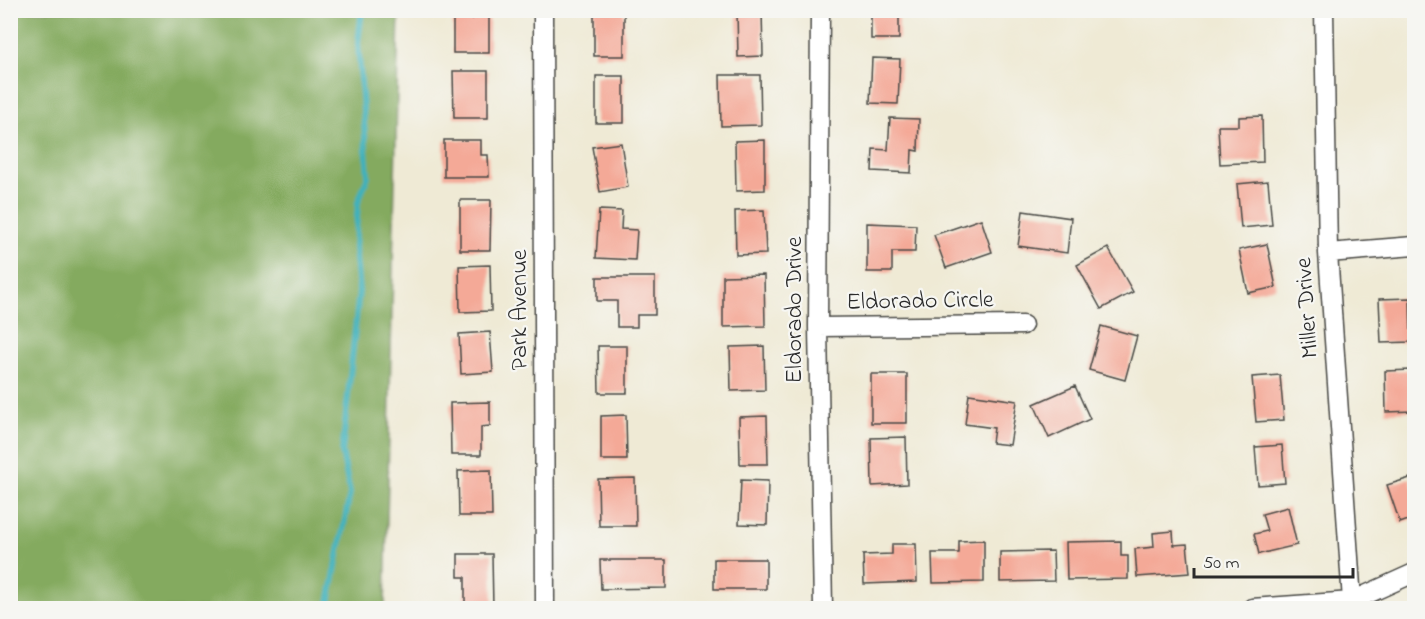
<svg xmlns="http://www.w3.org/2000/svg" width="1425" height="619" viewBox="0 0 1425 619" font-family="'Indie Flower',sans-serif">
	<rect width="100%" height="100%" fill="#f6f6f2"/>
	<filter id="ink" filterUnits="userSpaceOnUse"><feTurbulence type="fractalNoise" baseFrequency=".0167" numOctaves="2"/><feDisplacementMap in="SourceGraphic" scale="12" xChannelSelector="R" yChannelSelector="G"/><feConvolveMatrix kernelMatrix="1 2 1 2 8 2 1 2 1" color-interpolation-filters="sRGB"/></filter>
	<filter id="wash" filterUnits="userSpaceOnUse"><feTurbulence type="fractalNoise" baseFrequency=".008" numOctaves="4" result="noise"/><feDisplacementMap in="SourceGraphic" scale="24" xChannelSelector="R" yChannelSelector="G"/><feGaussianBlur stdDeviation="1.35" result="paint"/><feColorMatrix in="noise" values="0 0 0 0 0 0 0 0 0 0 0 0 0 0 0 0 0 1.4 0 .05"/><feComposite in="paint" operator="in"/></filter>
	<g filter="url(#wash)">
		<rect width="100%" height="100%" fill="#efead5"/>
		<path fill="#84aa5f" stroke="#586a45" stroke-width="1.5" d="M10,11H399L385,608H11Z"/>
		<g fill="none" stroke-linecap="round" stroke-linejoin="round">
			<path stroke="#41b1bb" stroke-width="6" d="M328,608L350,493L342,452L359,291L355,247L358,202L368,176L358,43L362,10"/>
		</g>
		<g id="blocks">
			<path fill="#f4a997" d="M472,10H489V53H453V19H472Z
				M594,10H624V56H594Z
				M762,10L763,56L738,57L737,11Z
				M871,10H899V39H871Z
				M872,58L900,59L898,104L870,103Z
				M453,71H488V118H454Z
				M720,75H760L761,125L721,126Z
				M596,76H624V123H596Z
				M1262,116L1263,162L1220,164L1218,126H1239V117Z
				M890,118L919,119L918,151L912,150L911,173L872,171L873,149L888,150Z
				M444,140H481V155H488L489,177H444Z
				M765,140V190L736,191L735,141Z
				M621,143L628,187L600,192L592,147Z
				M1268,181L1272,225L1241,228L1237,184Z
				M460,200H491L490,250H460Z
				M599,210L622,211L621,229L637,230L635,260L596,258Z
				M764,210L766,254L736,255L735,211Z
				M1023,211L1071,218L1067,253L1018,246Z
				M981,219L992,252L946,268L934,235Z
				M867,223L916,225L915,252H892V272H867Z
				M1267,244L1276,287L1248,293L1239,250Z
				M1108,248L1133,292L1101,309L1077,265Z
				M490,265L491,311L460,312L459,266Z
				M764,275L765,326L723,327V276Z
				M597,277H655V315H637V327H617V301H597Z
				M1410,298L1411,342L1381,343L1379,299Z
				M1101,326L1137,336L1125,380L1089,370Z
				M490,332L493,372L461,374L459,334Z
				M598,346H627V393H599Z
				M764,346L765,390L731,391L730,347Z
				M1412,370L1414,411L1386,412L1385,371Z
				M871,374H907V423H871Z
				M1280,375L1284,420L1256,422L1252,377Z
				M1075,386L1090,419L1049,438L1034,404Z
				M969,394L1017,401L1010,445L992,443L994,428L965,424Z
				M490,402V426L481,427V455H451L450,403Z
				M626,415L627,460H601V416Z
				M767,416L768,464H740L739,417Z
				M906,437L907,484L872,486L871,438Z
				M1282,445L1285,483L1258,485L1255,447Z
				M491,470L492,516H459L458,471Z
				M635,478L636,526H599L598,479Z
				M1410,478L1414,491V518L1400,523L1387,485Z
				M741,480L768,481L767,525L739,524Z
				M1288,507L1297,545L1259,554L1254,534L1267,531L1262,514Z
				M1173,531L1174,545L1187,544L1190,573L1137,577L1135,549L1154,547L1153,533Z
				M984,540V582L933,583L932,553H959V541Z
				M1121,541V556H1128V579L1067,580L1066,542Z
				M892,544H916L917,582L864,584L863,555L892,554Z
				M1053,551L1054,581L1000,582V552Z
				M458,554H492L493,608H460V605H465V577H458Z
				M714,559H766V589H714Z
				M600,560H666V588L601,589Z"/>
		</g>
	</g>
	<g filter="url(#ink)">
		<use href="#blocks" fill-opacity="0" stroke="#484844" stroke-width="1.5"/>
		<g fill="none" stroke-linecap="round" stroke-linejoin="round">
			<defs>
				<path id="minor" d="M543,10L545,608
					M820,10L818,327L823,608
					M1324,10L1328,253L1352,601
					M1328,253L1414,246
					M818,327L1023,325
					M1252,608L1352,601L1414,573"/>
			</defs>
			<use href="#minor" stroke="#484844" stroke-width="21"/>
			<use href="#minor" stroke="#fff" stroke-width="18"/>
		</g>
	</g>
	<g text-anchor="middle" dominant-baseline="central" stroke-width="4.5" stroke-linejoin="round" paint-order="stroke">
		<g font-size="24" fill="#2b2b2b" stroke="#f6f6f2">
			<text transform="translate(920 302) rotate(-1)">Eldorado Circle</text>
			<text transform="translate(1308 308) rotate(-94)">Miller Drive</text>
			<text transform="translate(520 310) rotate(-90)">Park Avenue</text>
			<text transform="translate(795 310) rotate(-90)">Eldorado Drive</text>
		</g>
	</g>
	<rect width="1425" height="619" fill="none" stroke="#f6f6f2" stroke-width="36"/>
	<path d="M1194 568v9h159v-9" fill="none" stroke="#2b2b2b" stroke-width="3"/>
	<text x="1203" y="568" font-size="18" fill="#2b2b2b" stroke="#f6f6f2" stroke-width="4.5" paint-order="stroke">50 m</text>
</svg>
